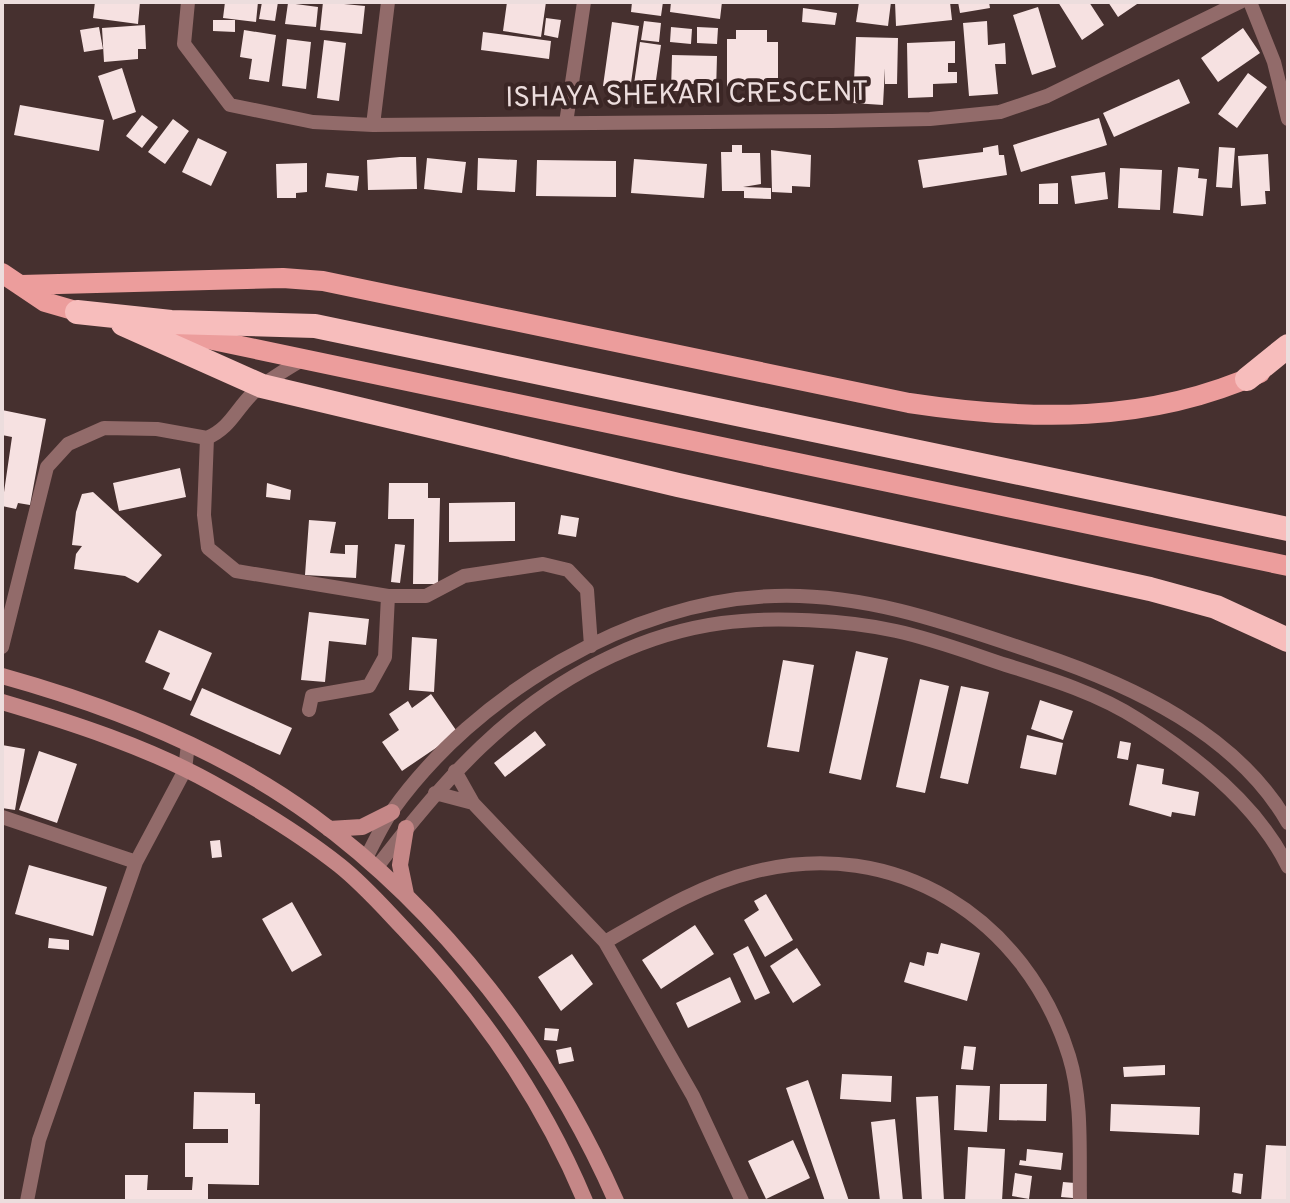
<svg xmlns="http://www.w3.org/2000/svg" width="1290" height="1203" viewBox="0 0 1290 1203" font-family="Overpass,sans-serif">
	<rect width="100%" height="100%" fill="#46302f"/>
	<path fill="#f6e1e1" d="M95,2H140L138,24L93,18Z
		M225,2H258L256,22L223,18Z
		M262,2H278L275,21L259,19Z
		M323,2L365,6L362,34L320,30Z
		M507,2H546L541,37L503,31Z
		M632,2H663L661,16L631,12Z
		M671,2H722L720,19L670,12Z
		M859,2H891L888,26L856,22Z
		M895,2H950L952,20L896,26Z
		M958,2H989L990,8L960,13Z
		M1058,2H1089L1104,25L1082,40Z
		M1108,2H1140L1118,17Z
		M288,3L318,7L316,27L285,24Z
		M1038,7L1056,67L1032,75L1013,15Z
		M803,8L837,13L835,25L802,22Z
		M546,18L561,20L558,38L544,35Z
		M213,20H235V32L213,31Z
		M644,21L661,23L659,42L641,40Z
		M987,21L988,45L1005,43L1006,64H995L998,94L969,96L963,23Z
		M612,22L639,26L630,90L603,86Z
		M145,25L146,49H138V59L104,62L102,28Z
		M99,27L103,49L84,52L80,30Z
		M671,27L692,29L691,44L670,42Z
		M697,27L718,28L717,44L697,43Z
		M1243,28L1260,53L1218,82L1201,58Z
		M244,30L276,35L269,82L249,79L252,59L240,57Z
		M736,30H767V42H778V87H727V39H736Z
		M483,32L551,41L549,59L481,50Z
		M856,37L898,38L897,84H885V68L883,105L853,103Z
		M287,39L311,42L306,89L282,86Z
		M324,40L346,43L339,101L317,98Z
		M955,41V63H948V72H957V83L933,84V97L908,98L907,43Z
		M640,42L661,45L654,94L633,91Z
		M672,55L717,56L716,93L699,92V84H686V100H679V91H671Z
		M122,68L136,112L113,120L98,76Z
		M1248,73L1267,87L1237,128L1218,114Z
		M1179,79L1190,103L1114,137L1103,113Z
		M20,105L104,120L99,151L14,135Z
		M142,115L158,127L142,148L126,136Z
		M1099,118L1107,145L1021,172L1013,145Z
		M173,119L189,131L165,164L148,152Z
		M198,138L227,152L211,186L182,172Z
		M732,145H742V153H760L761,184L743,187L771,188V199L744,198V191H722L721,152H732Z
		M998,145L999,155H1004L1007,175L923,188L918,160L983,152V148Z
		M1219,147L1235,148L1232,188L1216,187Z
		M771,150L811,155L810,187L792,186V193L772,192Z
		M1268,154L1270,191H1265L1266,204L1241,206L1238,156Z
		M400,157H416L417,189L368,190L367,160Z
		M427,158L466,162L462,193L424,189Z
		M478,158L517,160L515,192L477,190Z
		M634,159L707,164L704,198L631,193Z
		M537,160L616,161V197L536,196Z
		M307,163V192L296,193V198H277L276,164Z
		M1178,167L1199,169L1198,178L1207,179L1203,216L1173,213Z
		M1120,168L1162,170L1160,210L1118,208Z
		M1105,172L1108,199L1075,204L1071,176Z
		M327,173L359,176L357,191L325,187Z
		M1058,183V204H1039V184Z
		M2,410L46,419L30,505L18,503L16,509L2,506L12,437L2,435Z
		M180,468L186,497L119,511L113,483Z
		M267,483L291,490L290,500L266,497Z
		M389,483H428V498H440L438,584H413L414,519H388Z
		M93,492L162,555L138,583L125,576L74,569L76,554L82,546L72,545L76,512L82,494Z
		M515,502V541L449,542V503Z
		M561,515L579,518L576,537L558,534Z
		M309,520L336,522L330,553L345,554V545H358L356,578L305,575Z
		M395,544L405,545L400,583L391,582Z
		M309,612L369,619L366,645L329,641L325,682L301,680Z
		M159,630L212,653L191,701L163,689L170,673L145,662Z
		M412,637L437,639L434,692L409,690Z
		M856,651L888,658L861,780L829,773Z
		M783,660L814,665L799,752L767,747Z
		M920,679L949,686L925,793L896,787Z
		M961,686L989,692L968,784L940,778Z
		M202,688L292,728L280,755L190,715Z
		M431,694L458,733L402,771L382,742L399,730L389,714L408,701L412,708Z
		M1040,700L1073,711L1063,740L1031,729Z
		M535,731L546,745L505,777L494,763Z
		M1027,735L1063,743L1056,775L1020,768Z
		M1120,741L1131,743L1128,760L1117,758Z
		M2,745L25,749L15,810L2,808Z
		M39,751L77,764L57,823L19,810Z
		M1137,764L1164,769L1162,784L1199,792L1195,816L1172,812L1171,817L1129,805Z
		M220,840L222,857L212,858L210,841Z
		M29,865L107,887L93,936L15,914Z
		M766,894L793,940L765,957L744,920L759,910L754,901Z
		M292,902L322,955L292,972L262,919Z
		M695,925L714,954L661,989L642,960Z
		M49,938L69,940V950L48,948Z
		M941,943L980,953L967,1001L904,982L910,962L924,966L927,952L938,954Z
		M748,946L770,993L755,1000L733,954Z
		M797,948L821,985L793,1003L770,966Z
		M572,954L593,984L561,1011L538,977Z
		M730,977L741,1002L688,1028L676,1003Z
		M545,1028L559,1029L557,1041L544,1040Z
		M964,1046L976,1047L973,1070L961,1069Z
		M571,1047L574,1061L559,1064L556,1050Z
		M1165,1065V1075L1124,1077L1123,1067Z
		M842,1074L892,1076L891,1102L840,1099Z
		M808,1080L849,1201H825L786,1088Z
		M1000,1084H1047L1046,1121L999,1120Z
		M956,1085L990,1086L987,1132L954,1130Z
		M194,1092L255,1093V1104H260L259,1185L208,1184V1201H125V1175H148L147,1190H192L193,1177H185V1143H228V1129H193Z
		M938,1096L944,1201H922L916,1097Z
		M1111,1104L1200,1107L1199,1135L1110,1131Z
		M895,1119L903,1201H880L871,1122Z
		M793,1140L810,1178L766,1199L748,1161Z
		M1266,1145L1288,1146V1201H1261Z
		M968,1147L1005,1149L1002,1201H965Z
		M1027,1149L1063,1153L1061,1170L1019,1165L1020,1160L1026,1161Z
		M1015,1173L1032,1176L1029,1199L1012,1196Z
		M1234,1173L1243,1174L1241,1194L1232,1192Z
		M1063,1182L1075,1183L1073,1198L1061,1197Z"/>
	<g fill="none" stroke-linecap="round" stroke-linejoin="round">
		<path stroke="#926b6a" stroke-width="14" d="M188,2L184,44L230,105L313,122L373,125L832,121L930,119L1000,112L1047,96L1240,2
			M1250,2L1274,62L1288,119
			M566,123L584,2
			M373,125L388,2
			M207,438C230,428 235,411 252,394C267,380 287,369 305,358
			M2,647L47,467L68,444L104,428L157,429L207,438L204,515L208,548L236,571L388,596H426L464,576L543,564L568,570L587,590L591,646
			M309,710L312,696L369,686L385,657L388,596
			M455,771L473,803L605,942L693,1096L742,1201
			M435,793L473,803
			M2,817L136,862
			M366,858C374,843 382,825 392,811C475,694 631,600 775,596C867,593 953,625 1039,654C1132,685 1237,734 1288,823
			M377,867C443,780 511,703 612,656C646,640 685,628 722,623C772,616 847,620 896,631C933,639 970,653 1006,665C1051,679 1099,694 1139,720C1196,756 1258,805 1288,867
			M605,942C652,915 700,885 753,872C895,835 1026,918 1069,1056C1083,1101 1079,1155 1080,1201
			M27,1201L39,1140L136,862L185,770L188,744"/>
		<path stroke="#c58787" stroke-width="16" d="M2,676C110,706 219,748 311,815C444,912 550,1051 616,1201
			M2,702C73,723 147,747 212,783C255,807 300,834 339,865C363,884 384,908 404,929C481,1010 542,1098 585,1201
			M329,829L362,827L392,812
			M406,894L400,865L406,828"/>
		<path stroke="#ec9d9c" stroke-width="20" d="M2,273L45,302L90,315
			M21,285L283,278L323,281L909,403C1028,421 1148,424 1260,373
			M165,330L1288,566"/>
		<path stroke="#f7bdbc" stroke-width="24" d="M77,312L171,322L315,326L1288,529
			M123,324L262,386L678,485L1150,589L1216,607L1288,640
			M1247,379L1288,346"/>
	</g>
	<g text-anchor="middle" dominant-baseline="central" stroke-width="8" stroke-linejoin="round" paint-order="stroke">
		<g font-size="28" fill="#ecdddd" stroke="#3b2625">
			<text transform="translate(687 96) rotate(-1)">ISHAYA SHEKARI CRESCENT</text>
		</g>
	</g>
	<rect width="1290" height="1203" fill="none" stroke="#ecdddd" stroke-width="8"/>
</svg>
